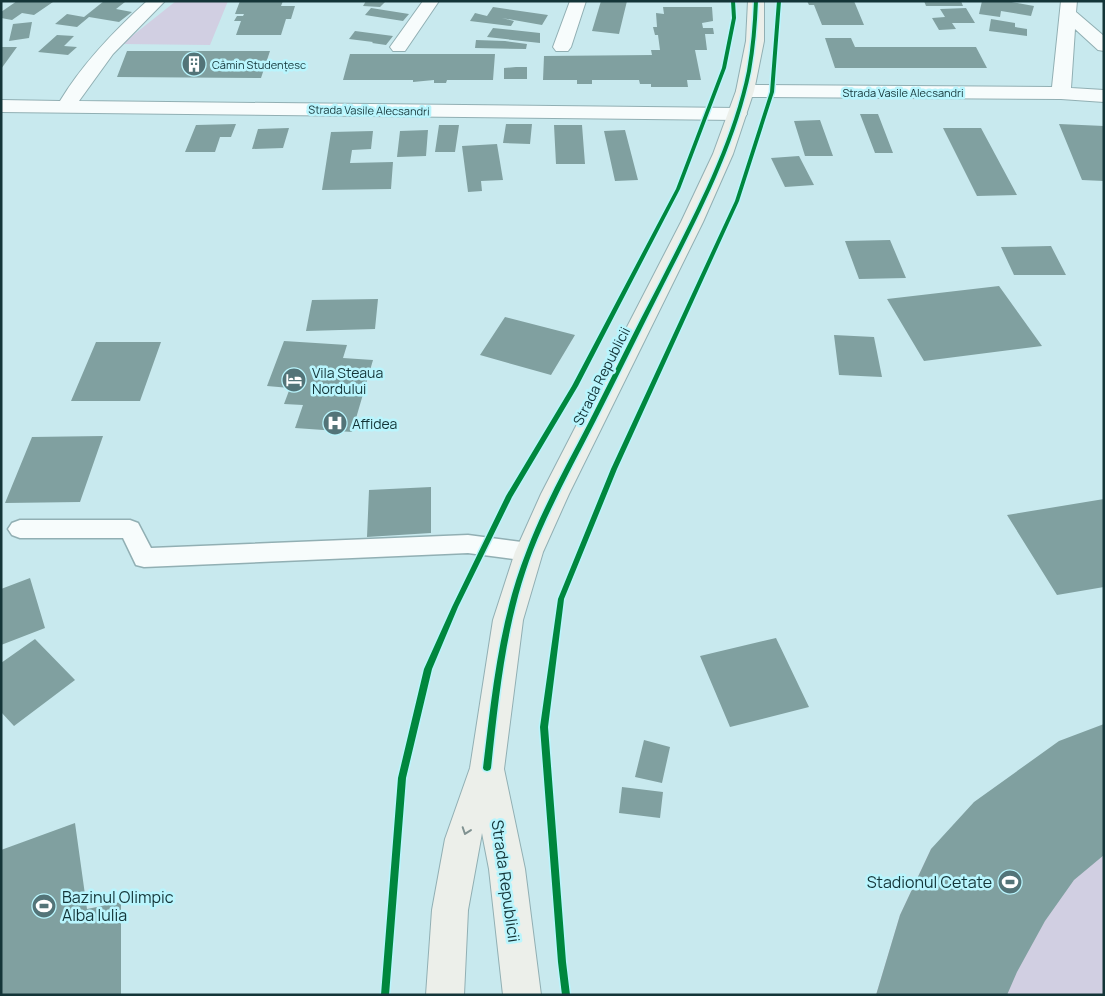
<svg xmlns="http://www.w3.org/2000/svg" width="1105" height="996" viewBox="0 0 1105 996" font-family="Manrope,sans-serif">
	<rect width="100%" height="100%" fill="#c8e9ee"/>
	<path fill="#d1cfe2" d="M176,1H228L210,45L122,44Z
		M1104,724V995H876L900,915L931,849Z"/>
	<path fill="#80a0a0" d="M17,1H50L53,2L34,15L22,13L12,20L1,18V12Z
		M104,1L125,2L116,9L132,12L119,22L89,17L77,27L55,24L67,14L84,17Z
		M240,1H283L281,6H295L291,19H286L281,35H236L241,21H234L237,16H243L244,14H235Z
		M366,1H386L380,7L363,6Z
		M601,1H627L619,34L592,31Z
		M807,1H854L864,25H822L814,5H809Z
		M924,1H961L963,6H926Z
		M982,1H1006L1034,6L1031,16L1001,11L1000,17L979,14Z
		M493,7L548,15L542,25L502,18L514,21L511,26L470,21L475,13L487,16Z
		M663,7H712L713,21L702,23L703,28H713L714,34H705L707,50H695L701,80H687L688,87H651V84H640L639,80H592V84H577V80H543L544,56L652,55L651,50H660L658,35H655L653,27H657L656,13L664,14Z
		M371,8L409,14L403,21L365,15Z
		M966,8L975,23H952L956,29L939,30L932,18L945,17L940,9Z
		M991,19L1015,23V27L1027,29V36L989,31Z
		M32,22L29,38L9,41L13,24Z
		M493,28L540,33V43L487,37Z
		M355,31L393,36L386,45L372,43L373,42L349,39Z
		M57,35L74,36L64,46L77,47L68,55L38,52Z
		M825,38H851L855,47H976L987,68H835Z
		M476,40L505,41L527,44L526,49L475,48Z
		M1,47H17L1,69Z
		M127,51H270L261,78L117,77Z
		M350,54H495L493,80H447L446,83H434V80L413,82V80H343Z
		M516,67H527V79H504V68Z
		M860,114H878L893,153H875Z
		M820,120L833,156H805L794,121Z
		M236,124L231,137H220L215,152H185L196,125Z
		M506,124H532L530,144L503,143Z
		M1059,124L1104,126V181L1082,180Z
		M439,125H459L455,152H435Z
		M554,125H582L585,164H556Z
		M289,128L283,148L252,149L258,129Z
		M943,128H981L1017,195L977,196Z
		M428,130L426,156L397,157L400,131Z
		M625,130L638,180L615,181L604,131Z
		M373,131L371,149L352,150L350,163L393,162L391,189L322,190L331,132Z
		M497,144L503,180L481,181L482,191L468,192L462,146Z
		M799,156L814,185L785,187L771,158Z
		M890,240L906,278L859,279L845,241Z
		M1051,246L1066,275H1014L1001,247Z
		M999,286L1042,346L924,361L887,299Z
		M378,299L375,329L306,331L312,300Z
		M505,317L575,335L551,375L480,355Z
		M834,335L874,337L882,377L839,375Z
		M284,341L347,345L343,358L373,360L352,432L295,428L303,405L284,404L290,388L267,386Z
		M96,342H161L140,401H71Z
		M103,436L80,502L5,503L32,437Z
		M431,487V533L367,537L369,490Z
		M1104,499V587L1057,595L1007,515Z
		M30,578L45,628L1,645V589Z
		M776,638L809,707L730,727L700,656Z
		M35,639L75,680L14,726L1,712V663Z
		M1104,724V855L1074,880L1045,921L1017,972L1007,995H876L900,915L931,849L974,802L1059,741Z
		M644,740L670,747L662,783L635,777Z
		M622,787L663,792L660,818L619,813Z
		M75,823L87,909L121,902V995H1V850Z"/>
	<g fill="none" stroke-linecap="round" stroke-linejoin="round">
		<defs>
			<path id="lane" d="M20,520H130L138,523L151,548L468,535L529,543L537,545L541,552L537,559L529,561L468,553L144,567L136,565L123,538H20L12,535L8,529L12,523Z"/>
			<path id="street" d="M147,1H165L113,54L79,101L737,108L744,110L747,114L744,118L737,120L1,112V100L60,101C83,63 114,31 147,1Z
				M423,1H439L405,51H393L390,47Z
				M570,1H586L571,47L568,51H556L553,47Z
				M1061,1H1077L1076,12L1104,36V51L1098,50L1075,29L1071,88L1104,90V102L1061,99L745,97L738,95L736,91L738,87L745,85L1052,87Z"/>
			<path id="secondary" d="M748,1H764V41L754,91L733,154L703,222L569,494L543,552L523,620L504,769L525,869L541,995H503L489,869L482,833L468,910L464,995H426L432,910L445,839L470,768L493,620L515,552L541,494L681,222L713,154L736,91L746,41Z"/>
		</defs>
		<use href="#lane" stroke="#91afb3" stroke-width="3"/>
		<use href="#street" stroke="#91afb3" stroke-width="2"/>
		<use href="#secondary" stroke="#91afb3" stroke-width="2"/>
		<use href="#lane" fill="#f7fcfc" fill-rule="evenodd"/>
		<use href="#street" fill="#f7fcfc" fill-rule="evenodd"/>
		<use href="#secondary" fill="#ecefea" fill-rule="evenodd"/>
		<defs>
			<path id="cycleway" d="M731,1H735L736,18L726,68L680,189L578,386L512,497L458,607L432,669L406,778L389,995H381L398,778L424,669L452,607L506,496L572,386L676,189L722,68L732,18Z
				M754,1H758C757,25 755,48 751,71C736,145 698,217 664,284C641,329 619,375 596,420C574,463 551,505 533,550C506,620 499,694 491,768L490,770L487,771L484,770L483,768C492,694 499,620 527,550C544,505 568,463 590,420C613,375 635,329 659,284C693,217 732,145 747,71C751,48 753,25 754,1Z
				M777,1H781L774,92L739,201L617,469L564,599L548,727L566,962L570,995H562L558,962L540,727L558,599L611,469L735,201L770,92Z"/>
		</defs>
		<use href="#cycleway" stroke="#b9f5fd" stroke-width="3"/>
		<use href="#cycleway" fill="#00873e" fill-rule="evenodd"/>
	</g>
	<defs><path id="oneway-chevron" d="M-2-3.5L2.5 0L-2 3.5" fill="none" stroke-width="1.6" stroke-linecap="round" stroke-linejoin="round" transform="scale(1.25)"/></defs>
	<use stroke="#809291" href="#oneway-chevron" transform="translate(466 831) rotate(109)"/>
	<defs>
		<symbol id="building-disc" viewBox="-11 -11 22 22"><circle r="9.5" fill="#537478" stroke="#b9f5fd"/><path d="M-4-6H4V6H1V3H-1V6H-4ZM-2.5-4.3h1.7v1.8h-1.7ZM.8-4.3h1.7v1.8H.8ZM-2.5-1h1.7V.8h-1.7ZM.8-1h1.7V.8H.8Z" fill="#fff"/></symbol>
		<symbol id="hotel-disc" viewBox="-11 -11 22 22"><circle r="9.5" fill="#537478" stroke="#b9f5fd"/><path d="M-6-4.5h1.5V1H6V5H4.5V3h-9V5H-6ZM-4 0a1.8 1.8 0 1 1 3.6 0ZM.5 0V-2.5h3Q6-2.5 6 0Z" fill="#fff"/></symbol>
		<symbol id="hospital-disc" viewBox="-11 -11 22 22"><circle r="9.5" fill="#537478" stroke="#b9f5fd"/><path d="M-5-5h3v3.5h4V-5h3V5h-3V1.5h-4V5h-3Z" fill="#fff"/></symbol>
		<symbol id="stadium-disc" viewBox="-11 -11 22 22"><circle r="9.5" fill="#537478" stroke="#b9f5fd"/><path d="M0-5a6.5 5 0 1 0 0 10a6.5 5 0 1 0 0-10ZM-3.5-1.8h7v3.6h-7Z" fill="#fff"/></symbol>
	</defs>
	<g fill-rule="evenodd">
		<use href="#building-disc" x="180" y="50" width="28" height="28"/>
		<use href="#hotel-disc" x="280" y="366" width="28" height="28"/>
		<use href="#hospital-disc" x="321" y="409" width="28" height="28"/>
		<use href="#stadium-disc" x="996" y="868" width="28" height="28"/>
		<use href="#stadium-disc" x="30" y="892" width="28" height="28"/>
	</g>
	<g text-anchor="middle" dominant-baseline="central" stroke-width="5" stroke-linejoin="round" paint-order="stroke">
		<g font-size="11" fill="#143538" stroke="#b9f5fd" text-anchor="start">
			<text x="212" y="64">Cămin Studențesc</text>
		</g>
		<g font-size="11" fill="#143538" stroke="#b9f5fd">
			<text x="903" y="92">Strada Vasile Alecsandri</text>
			<text transform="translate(369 110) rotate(1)">Strada Vasile Alecsandri</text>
		</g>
		<g font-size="14" fill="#143538" stroke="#b9f5fd" text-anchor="start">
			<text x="312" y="372">Vila Steaua<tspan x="312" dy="16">Nordului</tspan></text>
			<text x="352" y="423">Affidea</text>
		</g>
		<g font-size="14" fill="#143538" stroke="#b9f5fd">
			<text transform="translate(601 376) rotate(-63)">Strada Republicii</text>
		</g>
		<g font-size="16" fill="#143538" stroke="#b9f5fd">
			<text transform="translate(506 881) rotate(82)">Strada Republicii</text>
		</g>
		<g font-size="16" fill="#143538" stroke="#b9f5fd" text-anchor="end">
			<text x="992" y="882">Stadionul Cetate</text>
			<text x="62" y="897" text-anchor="start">Bazinul Olimpic<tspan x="62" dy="18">Alba Iulia</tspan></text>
		</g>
	</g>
	<rect width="1105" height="996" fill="none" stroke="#143538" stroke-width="5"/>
</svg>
